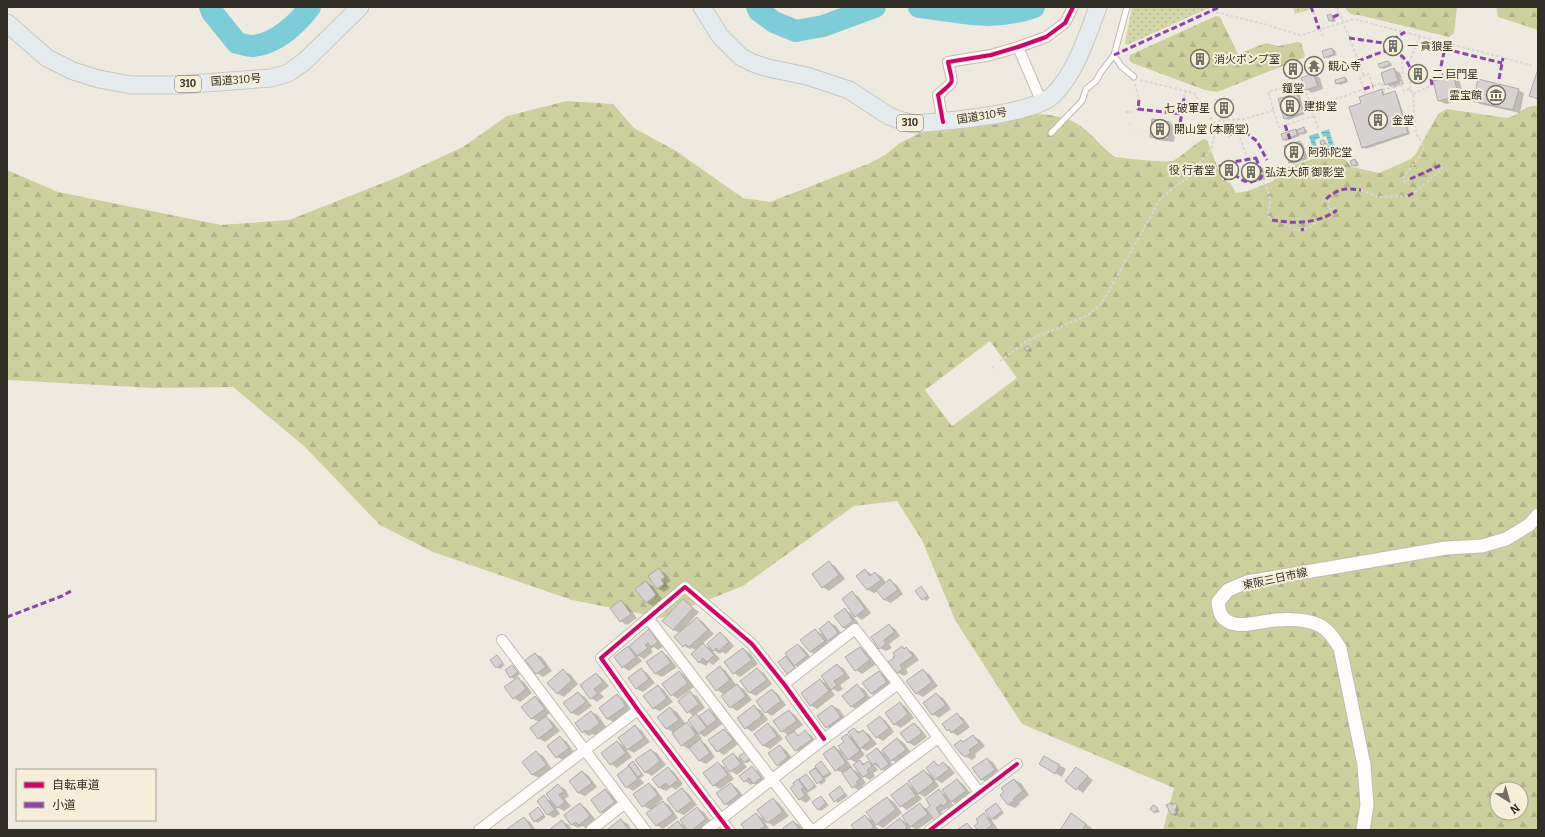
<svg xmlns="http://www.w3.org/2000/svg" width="1545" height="837" viewBox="0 0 1545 837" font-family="Bitter,'Noto Sans JP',serif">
	<defs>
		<pattern id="forest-firs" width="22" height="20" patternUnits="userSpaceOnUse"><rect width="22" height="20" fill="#ccd09d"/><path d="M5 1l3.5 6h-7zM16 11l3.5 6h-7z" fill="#b0b387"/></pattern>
		<pattern id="garden-dots" width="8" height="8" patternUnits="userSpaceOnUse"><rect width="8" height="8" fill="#d3d6a8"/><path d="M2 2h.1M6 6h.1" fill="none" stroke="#b5b890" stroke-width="1.8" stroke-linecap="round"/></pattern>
		<pattern id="water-rules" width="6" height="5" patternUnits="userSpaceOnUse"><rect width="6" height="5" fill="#7dcdd9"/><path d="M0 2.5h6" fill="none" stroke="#6cb0ba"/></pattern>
	</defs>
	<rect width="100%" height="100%" fill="#efeadf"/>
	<path fill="url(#forest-firs)" fill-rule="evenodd" d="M1345,7H1457L1454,33L1449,37L1359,15C1352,15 1348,14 1345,7Z
		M1496,7H1538V30L1498,17Z
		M1216,16L1220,17L1238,54L1266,43L1279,46L1298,42L1301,43L1305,55L1303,58L1217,92L1205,90L1132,63L1129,60L1130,55Z
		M567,101L613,104L634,128L676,151L743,198L770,202L868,164L885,155L900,143L920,133L1031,114C1049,114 1067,116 1082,127C1094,136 1102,148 1115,157C1125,158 1165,163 1172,161C1182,157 1193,145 1203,139L1207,140L1222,179L1230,183L1236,193L1248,191L1273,181L1278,173L1285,168L1334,152L1339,153L1352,167L1379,173L1411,159L1415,155L1438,114L1447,109L1507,118C1519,115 1526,104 1538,106V830H1163L1174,788L1022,724L955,620L922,540L897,501L854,506L743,586L662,618L572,600L433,552L380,525L304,446L233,387L154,388L7,380V170L58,192L221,225L289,220L398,177L463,147L507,116ZM990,341L1017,378L952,426L925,390ZM1497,789H1521V813H1497Z"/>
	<path fill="url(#garden-dots)" d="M1132,7H1211L1127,45L1125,43Z
		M1293,7H1317L1295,14Z"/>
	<path fill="url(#water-rules)" d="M1329,129L1335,149L1315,155L1309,136L1318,133L1320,138L1315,140L1318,149L1329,145L1326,136L1323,137L1321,132Z"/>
	<path fill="#0003" d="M1331,15L1334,17L1336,21L1333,22L1330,21Z
		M1332,49L1335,50L1337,55L1328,58L1325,57Z
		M1203,55L1206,56L1207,65L1201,66L1199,64Z
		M1388,62L1391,63L1392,66L1383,69L1380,67Z
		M1296,65L1299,67L1301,73L1294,76L1291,74Z
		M1394,69L1400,73L1404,84L1393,88L1386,84Z
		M1313,74L1320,78L1323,89L1312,93L1306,89Z
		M1453,76L1459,80L1465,99L1446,104L1439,101Z
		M1345,78L1347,79L1348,82L1340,85L1337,83Z
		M1381,90L1384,92L1385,96L1394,93L1397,94L1410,134L1366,149L1363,147L1362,103Z
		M1518,90L1524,93L1520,113L1480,104L1474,100Z
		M1297,94L1300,95L1305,114L1288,120L1285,118Z
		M1170,123L1176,126L1174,142L1157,140L1151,137Z
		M1304,129L1307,130V133L1302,135L1299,133L1300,136L1286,141L1283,139L1296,131L1299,132Z
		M1324,141L1327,143L1328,145L1324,146L1322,144Z
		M1300,142L1303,144L1308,159L1293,164L1290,162Z
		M1355,160L1358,162L1359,166L1355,167L1353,165Z
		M1233,164L1235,166L1239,175L1229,178L1226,177Z
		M1256,164L1263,168L1266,179L1253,183L1246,179Z
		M1028,347L1031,348L1032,351L1030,352L1027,351L1026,348Z
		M829,563L835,566L845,579L829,591L823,587Z
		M659,570L665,573L671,581L666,584L670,588L664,592L658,589L649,577Z
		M865,570L873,575L875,573L882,577L886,583L890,581L896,584L903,594L891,603L884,600L878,591L874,593L868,590L858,576Z
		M646,582L653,586L662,599L653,606L646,602Z
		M921,588L930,598L926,601L917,591Z
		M852,593L858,596L871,613L862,620L856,616Z
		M683,600L699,612L687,625L688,626L697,618L703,622L714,634L702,644L710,648L720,659L713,665L709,662L706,666L699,662L696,650L692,648L690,649L684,646L680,633L673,630Z
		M621,601L627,605L637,618L627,625L620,621Z
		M845,610L851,613L859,624L850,631L844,628Z
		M829,622L836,626L844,637L835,644L826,639L830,645L817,655L810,652L802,640L815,630L824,635Z
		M889,625L895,629L900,636L889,644L892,648L886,651L880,648Z
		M649,631L655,634L664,646L658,650L654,647L651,649L653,652L644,659L637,655L642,661L629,671L623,667L628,647L635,651Z
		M720,634L726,637L734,646L726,654L722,652L720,654L713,650Z
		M798,645L804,649L813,660L801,669L793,664L797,670L790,675L787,673L786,657L791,660Z
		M902,647L913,652L919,660L906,669L908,673L904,676L897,672Z
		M860,648L866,651L876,664L862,674L856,670L847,658Z
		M743,649L750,653L758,664L740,677L734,673Z
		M662,652L668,656L677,667L662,677L656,674L648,662Z
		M535,654L542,657L552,671L543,677L537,673Z
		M497,657L505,665L500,669L497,667Z
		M838,665L844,669L850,678L840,685L843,689L838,692L829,687L835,695L817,709L810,705L820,680L829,685Z
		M512,666L520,674L514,679L511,677Z
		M720,667L726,671L737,686L744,689L752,700L737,711L731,707L729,690L723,694L717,690Z
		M641,669L647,673L655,683L643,692L637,689L629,678Z
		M757,669L764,673L772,684L756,696L750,693L741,681Z
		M923,670L929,674L938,686L923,697L916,693Z
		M563,671L570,674L578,684L564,697L557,693Z
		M679,672L686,676L694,687L678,699L672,695L664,684Z
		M879,672L885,675L893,686L878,697L872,694L864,683Z
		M596,674L602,678L609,686L600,693L604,697L597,702L591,698L581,686Z
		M518,679L524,682L532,693L520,702L514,698Z
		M658,686L664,690L673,702L660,711L653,708Z
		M857,686L864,689L872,700L858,710L852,707L844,696Z
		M772,690L778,694L786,705L772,716L765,712Z
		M578,693L585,697L592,706L578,716L572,713L565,703Z
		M690,693L697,696L705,708L696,714L700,717L709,710L715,714L722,724L705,737L697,732L702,738L699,740L706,744L715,757L706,764L700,761L690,748L688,749L682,745L675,733L667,729L658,717L670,708L677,712L686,724H687L696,729L694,716L688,712Z
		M936,694L943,698L951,709L939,718L933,714Z
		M617,695L623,699L631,709L614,722L607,719L600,708Z
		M535,697L542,701L550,713L545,717L552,721L560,731L545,742L538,738L539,722L531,718Z
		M900,703L906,707L914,718L901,728L894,724Z
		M832,706L839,709L847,720L833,730L827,727Z
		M754,707L761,710L768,720L752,732L746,728Z
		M789,711L795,715L803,725L793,732L800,736L805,732L811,735L817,743L802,754L796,750L787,738L789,736L782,731L775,722Z
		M591,712L598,715L606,727L595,735L592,734L589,736L583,732Z
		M957,714L963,718L970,727L958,736L948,730Z
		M880,717L886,721L894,732L883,741L876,737Z
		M768,724L774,728L783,739L770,749L764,746Z
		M914,724L920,728L927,737L915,746L909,743L902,733Z
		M635,726L641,730L650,742L634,753L625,748L632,757L617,768L611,764L617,742L626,747Z
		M854,729L861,733L863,731L869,734L877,744L867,751L859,747L865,755L858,760L865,764L868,762L875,766L878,770L873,773L875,776L870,780L860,774L866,783L862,786L864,788L860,791L853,787L843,773L836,770L824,754L834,747L843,752L842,753L852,767L851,768L861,774L857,763L849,759L845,742L847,735L855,740Z
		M724,730L730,734L738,744L724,755L718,751Z
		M973,736L980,740L985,746L975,754L976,757L972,760L963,755L961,741L964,743Z
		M560,738L566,741L574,752L563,760L557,757Z
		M898,739L904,743L912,754L898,764L888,758L895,768L888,773L873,764L877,749L887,755Z
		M780,746L786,750L794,761L784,768L778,765Z
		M651,750L657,753L666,765L652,776L645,772Z
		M536,752L543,756L552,769L539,778L533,775L523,762Z
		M745,753L752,760L747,763L741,760L747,767L737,775L731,771L733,754L743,760Z
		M1045,757L1066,769L1062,777L1040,764Z
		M987,759L993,762L1001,774L988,783L982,780L974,769Z
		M821,762L832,774L825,779L826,781L821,785L810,772Z
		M934,762L940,766L944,763L950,767L955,773L942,783L933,778L939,786L925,797L916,792L922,799L907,810L901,806L892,795L907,784L915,789L924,771L933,776Z
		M633,763L636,764L644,776L640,778L644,783L633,791L627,787L629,767L634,770Z
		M718,763L725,767L734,779L720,789L713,785Z
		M668,768L674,772L683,784L676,790L672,787L666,791L660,788L653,779Z
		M752,768L758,771L766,782L760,787L753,783L751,785L745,781Z
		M1076,768L1093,780L1083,793L1066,781Z
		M583,772L589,776L597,787L585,796L578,793Z
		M806,775L817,787L807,793L811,799L806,803L799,799L795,785L798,781L804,784Z
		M957,780L963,784L972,795L958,805L949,800L954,806L950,809L947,808L941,812L947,820L934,818L917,830L908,825L912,830H885L900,819L909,824L920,805L927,809L931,806L939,791L948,796Z
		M1014,780L1021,783L1029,795L1019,803L1020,804L1015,808L1008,805L1005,792Z
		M649,784L655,788L663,799L656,805L657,806L663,802L669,805L678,818L663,829L656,825L651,810L643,806Z
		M731,784L737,788L745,798L732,808L726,804Z
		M558,786L565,789L569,796L565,799L571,806L564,811L555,806L560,814L554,818L548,815L538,801L544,797L553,802Z
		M840,788L848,796L838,803L830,795Z
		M682,789L688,793L697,805L684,815L677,812Z
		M605,790L611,794L620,806L607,816L601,812Z
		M821,797L829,805L821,811L818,809Z
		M887,798L894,802L902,813L883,828L873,822L879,830H856L865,816L875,822Z
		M773,799L779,803L789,816L774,826L764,821L770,830H746L756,814L765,820Z
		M580,804L586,808L596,820L586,828L582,826L578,828L572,825L565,815Z
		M996,804L1004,813L995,820L992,819Z
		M1171,804L1178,806L1179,811L1177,812L1179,815L1175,816L1170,812L1167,806Z
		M1153,806L1160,811L1158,813L1151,809Z
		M538,808L546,817L538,823L535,821Z
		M697,808L704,812L712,823L703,830H668L678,822L686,827Z
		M984,815L990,818L998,829L996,830H979L980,823Z
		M524,818L530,822L536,830H509Z
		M1077,818L1092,828L1091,830H1061Z
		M621,820L628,824L632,830H610Z
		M562,821L569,825L572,830H550Z
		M793,822L800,825L803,830H785Z
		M967,824L975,830H959Z"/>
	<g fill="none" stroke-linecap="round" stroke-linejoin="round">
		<path stroke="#7dcdd9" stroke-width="22" d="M210,7L212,12L237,43C242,44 248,46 253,46C276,44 297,24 310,7
			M757,7L759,11L774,22L796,31L823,26L875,7
			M919,7C962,12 991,22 1034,7"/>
	</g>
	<path fill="#d5d2d1" stroke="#adabaa" d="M1331,14L1333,20L1329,21L1327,15Z
		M1332,48L1334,54L1324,58L1322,51Z
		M1203,53L1205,64L1198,65L1196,55Z
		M1388,61L1390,65L1380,68L1378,64Z
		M1297,64L1299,71L1290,75L1288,67Z
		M1394,68L1398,81L1385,85L1381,73Z
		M1538,69V99L1529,96Z
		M1313,73L1318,86L1305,90L1301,78Z
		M1453,75L1459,96L1438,101L1433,81Z
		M1345,77L1346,81L1336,84L1335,80Z
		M1478,79L1519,89L1513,110L1473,101Z
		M1382,89L1383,95L1395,91L1408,133L1362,148L1349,107L1361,103L1359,97Z
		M1297,93L1303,113L1284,119L1278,99Z
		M1152,119L1170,122L1168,139L1150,137Z
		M1304,127L1305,132L1298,134L1297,130Z
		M1296,129L1297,135L1283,140L1281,134Z
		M1324,140L1325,144L1321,145L1320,141Z
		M1300,141L1305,158L1289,163L1284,146Z
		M1355,159L1357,164L1352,166L1350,161Z
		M1233,163L1236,174L1225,178L1221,167Z
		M1256,163L1260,175L1246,180L1242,168Z
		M1028,346L1030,349L1026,351L1024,348Z
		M829,561L839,575L822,588L812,574Z
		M659,568L665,577L661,580L664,584L657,589L648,576Z
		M865,569L870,576L875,572L881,580L867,590L856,576Z
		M890,579L898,590L884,600L876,590Z
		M646,581L656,595L646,603L635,589Z
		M921,586L928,596L922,600L915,591Z
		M852,591L865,609L855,617L842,599Z
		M683,599L693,608L673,630L662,621Z
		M621,600L631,614L620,622L610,608Z
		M845,608L853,621L843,628L834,616Z
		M697,617L708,630L689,647L686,644L683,647L674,637Z
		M829,621L838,633L828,641L819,629Z
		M889,624L895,632L884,640L886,644L879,649L871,637Z
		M649,629L658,642L651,647L648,643L645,645L648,648L637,656L629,646Z
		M815,629L825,641L810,652L800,640Z
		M720,632L729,642L719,651L716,648L713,651L707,644Z
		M703,643L714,655L707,662L703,658L699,663L691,654Z
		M798,644L807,656L794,666L785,653Z
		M628,646L636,657L622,668L614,657Z
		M902,646L904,649L906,647L913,656L900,665L903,669L897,673L888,662L894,658L893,657L895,656L893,653Z
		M860,647L870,660L855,671L845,657Z
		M743,648L752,660L733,674L724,662Z
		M662,651L671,663L655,674L646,662Z
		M535,653L546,667L536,674L525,660Z
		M497,655L503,663L496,668L490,660Z
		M786,656L795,668L787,674L778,662Z
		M837,664L845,674L834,681L837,685L831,690L821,676Z
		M512,665L518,672L510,678L505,670Z
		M720,666L730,680L716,691L706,677Z
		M641,668L649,679L636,689L628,678Z
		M757,668L767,680L749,693L740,681Z
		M563,669L572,680L557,694L547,683Z
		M923,669L932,682L916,694L906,681Z
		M679,671L688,683L671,696L662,684Z
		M879,671L887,682L871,694L862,683Z
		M596,673L603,682L594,689L598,694L590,699L580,685Z
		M518,677L526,689L513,699L504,687Z
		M820,679L829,691L810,706L801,693Z
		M737,684L746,696L730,708L721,696Z
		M857,684L866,696L851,707L842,696Z
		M658,685L667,698L653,709L643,696Z
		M772,689L781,701L765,713L756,701Z
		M690,691L699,704L687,713L678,701Z
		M578,692L586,702L571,713L563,703Z
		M936,693L946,705L932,715L923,703Z
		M617,694L626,706L607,719L599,708Z
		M535,696L545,709L531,719L521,707Z
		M900,702L908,714L894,725L885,713Z
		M754,705L762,716L745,729L737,718Z
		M832,705L841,717L826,728L817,716Z
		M670,707L679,720L666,729L657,717Z
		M709,709L717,720L707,727L699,716Z
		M789,710L797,721L781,732L773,721Z
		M591,711L600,723L588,732L586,730L582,733L575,723Z
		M696,713L707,728L698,734L688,720Z
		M957,713L964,723L951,733L949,729L947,731L942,724Z
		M546,716L554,727L538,739L530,728Z
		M880,716L889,728L876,738L867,726Z
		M687,722L696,735L681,746L672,733Z
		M768,723L777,736L763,746L754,734Z
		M914,723L922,733L908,743L900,733Z
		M635,725L644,738L627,750L618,738Z
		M854,728L858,733L863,730L871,740L860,749L848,732Z
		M724,729L733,740L717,752L708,740Z
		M805,730L812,739L795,751L785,737L794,731L798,736Z
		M847,734L860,751L848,760L838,746L844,742L841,738Z
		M973,735L979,743L969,750L971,753L965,757L963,755H962L954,745L961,740L963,742Z
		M560,736L569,748L556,758L547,746Z
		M897,738L906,750L891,761L882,750Z
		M700,739L710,753L699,761L689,748Z
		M617,741L626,753L610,765L601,753Z
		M780,745L788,757L777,766L768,753Z
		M834,746L846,763L835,771L823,754Z
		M877,748L889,764L881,770L876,763L873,765L866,756Z
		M651,749L660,761L645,773L635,760Z
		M536,751L547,765L532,775L522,762Z
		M745,752L750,758L744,763L739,756Z
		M733,753L741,764L730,772L722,761Z
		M1044,756L1060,765L1055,774L1039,764Z
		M987,758L995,770L981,780L972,768Z
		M860,760L863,765L868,761L872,766L867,770L869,773L863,777L853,765Z
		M633,761L642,774L638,777L628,765Z
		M821,761L830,773L823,777L815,766Z
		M934,761L938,766L943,762L949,769L935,780L926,768Z
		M718,762L728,775L713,786L703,773Z
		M629,766L638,779L626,788L617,775Z
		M752,766L761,778L753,784L749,778L744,782L739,776Z
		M668,767L678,780L669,787L666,783L659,788L652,779Z
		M851,767L860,779L856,782L858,784L852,788L842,773Z
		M1076,767L1088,776L1076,790L1065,781Z
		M815,768L824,779L817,784L809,772Z
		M924,770L934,782L918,794L908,781Z
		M582,771L592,783L578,793L569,781Z
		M806,774L815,785L808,791L799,779Z
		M798,779L804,788L801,789L805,795L799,800L790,788L794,785L793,783Z
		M957,779L966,791L951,802L942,790Z
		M1014,779L1023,791L1013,799L1015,800L1008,805L1000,795L1004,792L1001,788Z
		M649,783L658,795L642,807L633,794Z
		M731,783L739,794L725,805L716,793Z
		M907,783L916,796L900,807L891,795Z
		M558,784L564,792L559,795L565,802L557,808L546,794Z
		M840,786L845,794L834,802L829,794Z
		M682,788L692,801L677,812L667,799Z
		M605,789L615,802L600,813L591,800Z
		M939,789L948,802L943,806L941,804L936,808L941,816L935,821L926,809L930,806L926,799Z
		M544,795L555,810L547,815L537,801Z
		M821,796L826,803L818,810L812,802Z
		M887,797L896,809L876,825L866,812Z
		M773,798L783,812L767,823L757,810Z
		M663,801L673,814L656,826L646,813Z
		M580,803L590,816L579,825L576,822L571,825L564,815Z
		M920,803L928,814L910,827L902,816Z
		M996,803L1002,811L991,820L985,811Z
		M1171,803L1172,805L1176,803L1177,807L1175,810L1176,813L1172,815L1166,805Z
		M1153,805L1158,808L1155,813L1150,809Z
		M538,807L544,815L534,822L529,814Z
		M697,807L706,819L692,830H687L680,820Z
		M756,813L765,826L759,830H745L741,824Z
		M984,813L992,825L985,830H978L974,826L978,823L976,819Z
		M1071,813L1086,824L1082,830H1060Z
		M865,815L874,827L870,830H855L851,825Z
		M524,817L532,828L529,830H508L507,829Z
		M900,818L907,827L904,830H884Z
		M621,819L629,830H608V829Z
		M562,820L569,830H549Z
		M678,821L684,830H666Z
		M793,821L800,830H784L783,828Z
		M967,823L972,830H957Z"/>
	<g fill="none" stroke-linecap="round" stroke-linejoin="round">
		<defs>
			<path id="lane" d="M1127,7L1114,55L1121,66L1134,77
				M1051,133L1082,101L1086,89L1096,81L1101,72L1114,55"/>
			<path id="street" d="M1018,47L1042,103
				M943,122L938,95C956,79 953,86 948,62L991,55L1018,47L1046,37L1065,23L1073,7
				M648,618L811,830
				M502,640L645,830
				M784,684L855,629L898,684L979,792
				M479,830L638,710
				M591,830L624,804
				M707,830L824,739L898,684
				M729,830L638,710L601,658L685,587L752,644L784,684L824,739
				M814,830L938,738
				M930,830L1017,764"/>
			<path id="secondary" d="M1363,830L1367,805L1364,765L1340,648C1334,639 1329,630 1319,625C1306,619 1290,619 1276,620C1262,621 1240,629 1227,621C1220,617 1219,610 1218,602L1228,590L1247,582L1446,548L1482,546L1506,539L1529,525L1538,515"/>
			<path id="highway" d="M702,7L720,36L741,57L753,63L768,68L807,76L849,90L889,116L902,121L915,124C946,121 1030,115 1052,96C1075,75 1087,36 1098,7
				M7,23L47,58L73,71L99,79L131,85H178L271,78L288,73L305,61L360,7"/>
		</defs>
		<use href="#lane" stroke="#bfbbb2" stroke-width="7"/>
		<use href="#street" stroke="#bfbbb2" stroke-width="12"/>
		<use href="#secondary" stroke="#bfbbb2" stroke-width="15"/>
		<use href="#highway" stroke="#c8c6c0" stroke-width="19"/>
		<path stroke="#d8d7d4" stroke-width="2" stroke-dasharray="3 2" stroke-linecap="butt" d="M1337,7L1364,75
			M1211,11L1268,25L1299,35L1305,34L1354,19L1531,65
			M1313,12L1315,17
			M1320,29L1323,36
			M1409,63L1420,36
			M1441,66L1443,75
			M1140,80L1194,93L1206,111
			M1135,84L1139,100
			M1401,84L1403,70L1401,57
			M1498,84L1499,79
			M1373,86L1382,83L1384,90L1401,84L1404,91L1410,89L1413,94L1416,134L1420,139L1424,150L1403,178L1405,182L1410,179
			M1410,89L1411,71
			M1365,94L1360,77L1369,74L1374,91
			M1413,94L1432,85
			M1184,98L1186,91
			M1311,108L1364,89
			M1126,112H1132
			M1314,116L1279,127L1268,92L1299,83L1304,95L1307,94C1311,106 1315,119 1319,131
			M1233,119L1248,160
			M1223,120L1228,135
			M1129,124H1130
			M1136,130V129
			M1179,131L1187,132L1223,120L1245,119L1274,110
			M1290,139V140
			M1261,178L1269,193L1270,202L1268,216L1272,220
			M1361,190L1379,197L1408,196
			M1415,192L1442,169L1441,165
			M1326,199V202L1329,201L1328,209L1337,208V210
			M1285,222C1290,227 1293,231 1301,230
			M1304,229L1311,227L1319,220
			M1000,361L1027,341L1088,315L1102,303L1161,198L1189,176L1211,150L1215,133L1214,124L1207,112L1182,110
			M992,368L994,366"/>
		<use href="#lane" stroke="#fdfcfa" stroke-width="5"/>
		<use href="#street" stroke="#fdfcfa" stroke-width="10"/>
		<use href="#secondary" stroke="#fdfcfa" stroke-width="13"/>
		<use href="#highway" stroke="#e6eced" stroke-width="17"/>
		<path stroke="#8e44ad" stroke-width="3" stroke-dasharray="6 3" stroke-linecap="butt" d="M1311,7L1313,12
			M1315,17L1319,29
			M1333,17L1340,14
			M1349,38L1383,43H1387L1405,32
			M1445,49L1502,63
			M1114,55L1220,7
			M1358,61C1367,58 1381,51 1389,51C1400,51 1409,62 1411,71
			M1441,66L1446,43
			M1499,79L1503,58
			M1432,85L1431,79L1443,75
			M1364,89L1373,86
			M1139,100L1138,109L1182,114
			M1285,125L1290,139
			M1179,131L1184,98
			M1228,135L1242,130L1257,141L1267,160
			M1256,158L1262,174L1261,178L1251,182L1244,181L1236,176L1225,179L1220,166L1233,162Z
			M1410,179L1441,165
			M1408,196L1415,192
			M1326,199C1338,188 1346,188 1361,190
			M1272,220C1294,224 1318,224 1337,210
			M1301,230L1304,229
			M7,617L62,596L71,591"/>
		<defs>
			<path id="cycleway" d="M943,122L938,95C956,79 953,86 948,62L991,55L1018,47L1046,37L1065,23L1073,7
				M729,830L638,710L601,658L685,587L752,644L784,684L824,739
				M930,830L1017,764"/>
		</defs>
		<use href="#cycleway" stroke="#f5eed9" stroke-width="6"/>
		<use href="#cycleway" stroke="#d6006c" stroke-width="4"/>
	</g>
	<defs>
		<symbol id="building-ring" viewBox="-11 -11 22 22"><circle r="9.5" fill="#f5eed9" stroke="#737067" stroke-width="1.5"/><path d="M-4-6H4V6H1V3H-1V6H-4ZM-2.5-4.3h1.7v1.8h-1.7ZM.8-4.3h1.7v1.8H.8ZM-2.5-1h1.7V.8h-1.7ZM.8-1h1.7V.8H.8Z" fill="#737067"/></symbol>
		<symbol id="temple-ring" viewBox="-11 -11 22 22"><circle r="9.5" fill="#f5eed9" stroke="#737067" stroke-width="1.5"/><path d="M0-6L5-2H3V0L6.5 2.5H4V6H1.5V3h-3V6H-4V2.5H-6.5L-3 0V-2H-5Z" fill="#737067"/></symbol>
		<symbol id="museum-ring" viewBox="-11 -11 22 22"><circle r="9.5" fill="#f5eed9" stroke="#737067" stroke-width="1.5"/><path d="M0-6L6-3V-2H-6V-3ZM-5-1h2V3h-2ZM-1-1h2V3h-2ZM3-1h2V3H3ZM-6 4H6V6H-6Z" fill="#737067"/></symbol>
	</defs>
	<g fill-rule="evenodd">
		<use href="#building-ring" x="1382" y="35" width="22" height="22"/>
		<use href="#building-ring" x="1189" y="48" width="22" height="22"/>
		<use href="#temple-ring" x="1303" y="55" width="22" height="22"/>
		<use href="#building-ring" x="1282" y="58" width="22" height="22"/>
		<use href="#building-ring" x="1407" y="63" width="22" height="22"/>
		<use href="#museum-ring" x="1485" y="84" width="22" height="22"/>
		<use href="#building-ring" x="1279" y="95" width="22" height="22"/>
		<use href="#building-ring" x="1213" y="97" width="22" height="22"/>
		<use href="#building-ring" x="1367" y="109" width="22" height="22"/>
		<use href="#building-ring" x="1149" y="118" width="22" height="22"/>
		<use href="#building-ring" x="1283" y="141" width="22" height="22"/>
		<use href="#building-ring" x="1218" y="159" width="22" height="22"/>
		<use href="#building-ring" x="1240" y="161" width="22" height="22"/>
	</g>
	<g text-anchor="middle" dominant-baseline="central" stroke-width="4" stroke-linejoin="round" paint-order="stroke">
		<g fill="#f5eed9" stroke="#6b685c" stroke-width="1">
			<rect x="175" y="76" width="26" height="16" rx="3"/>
			<rect x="897" y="115" width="26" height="16" rx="3"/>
		</g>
		<g font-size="10" font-weight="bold" fill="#302e26">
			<text x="188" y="84">310</text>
			<text x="910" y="123">310</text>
		</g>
		<g font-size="11" fill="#302e26" stroke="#f5eed9" text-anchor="start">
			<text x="1407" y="46">一 貪狼星</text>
			<text x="1214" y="59">消火ポンプ室</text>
			<text x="1328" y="66">観心寺</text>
			<text x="1432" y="74">二 巨門星</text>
			<text x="1293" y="88" text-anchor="middle">鐘堂</text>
			<text x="1482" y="95" text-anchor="end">霊宝館</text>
			<text x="1304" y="106">建掛堂</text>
			<text x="1210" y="108" text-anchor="end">七 破軍星</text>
			<text x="1392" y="120">金堂</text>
			<text x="1174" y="129">開山堂 (本願堂)</text>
			<text x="1308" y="152">阿弥陀堂</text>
			<text x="1215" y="170" text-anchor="end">役 行者堂</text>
			<text x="1265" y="172">弘法大師 御影堂</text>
		</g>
		<g font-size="11" fill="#302e26" stroke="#f5eed9">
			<text transform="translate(236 80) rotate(-4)">国道310号</text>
			<text transform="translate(982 116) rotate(-9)">国道310号</text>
			<text transform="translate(1275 579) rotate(-12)">東阪三日市線</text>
		</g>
	</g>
	<rect width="1545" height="837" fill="none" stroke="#302e26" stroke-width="16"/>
	<rect x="16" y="769" width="140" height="52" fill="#f5eed9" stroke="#a6a191"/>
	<rect x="24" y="782" width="20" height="6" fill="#d6006c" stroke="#a6a191"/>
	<text x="52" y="789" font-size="12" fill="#302e26">自転車道</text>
	<rect x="24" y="802" width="20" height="6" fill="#8e44ad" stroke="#a6a191"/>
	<text x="52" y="809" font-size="12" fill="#302e26">小道</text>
	<g transform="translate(1509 801) rotate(143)"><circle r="19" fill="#f5eed9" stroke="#a6a191"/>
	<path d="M0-3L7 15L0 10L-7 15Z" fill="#737067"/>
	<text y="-6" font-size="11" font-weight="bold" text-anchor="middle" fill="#302e26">N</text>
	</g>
</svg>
